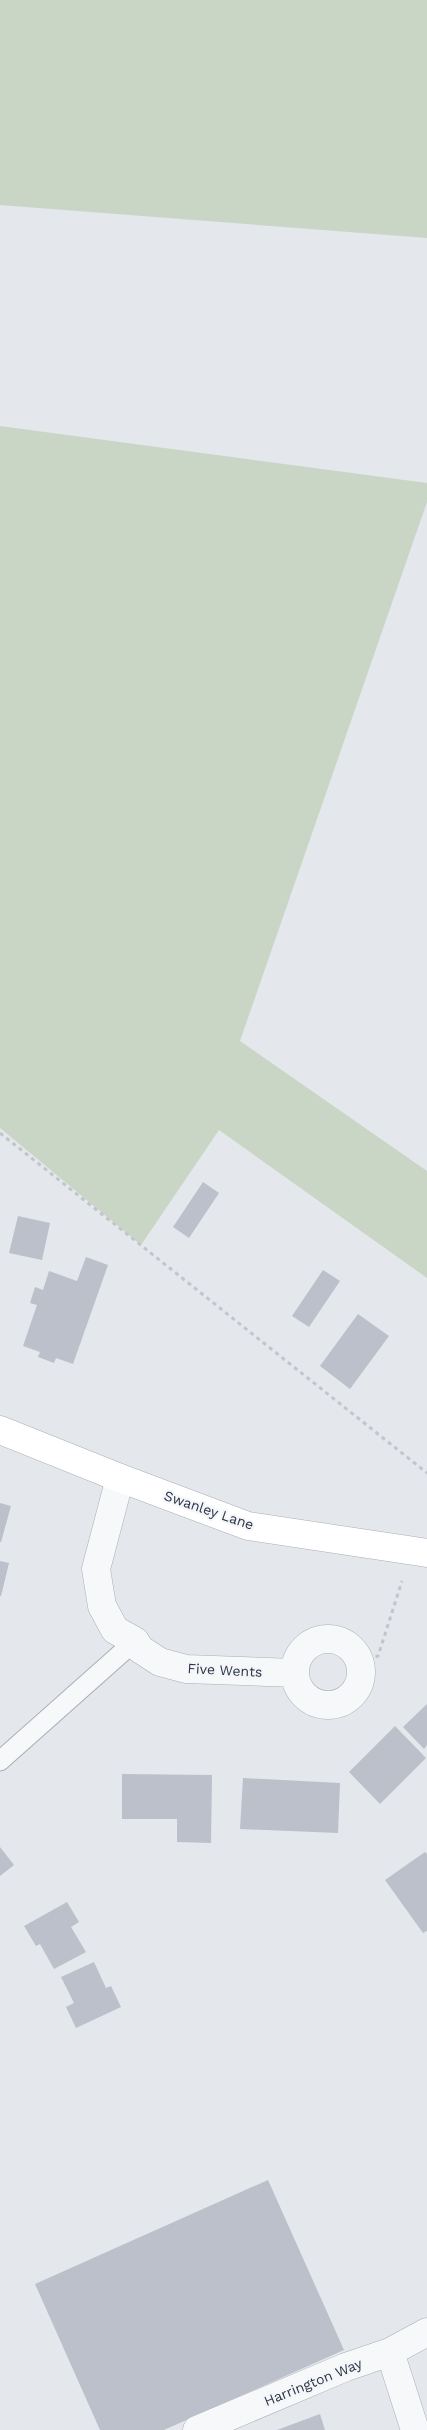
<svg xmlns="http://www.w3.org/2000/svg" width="427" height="2430" viewBox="0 0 427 2430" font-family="'Work Sans',sans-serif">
	<rect width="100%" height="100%" fill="#e4e7ec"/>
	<path fill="#c9d6c5" d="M0,0H427V238L0,205Z
		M0,426L427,483V502L240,1041L427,1171V1278L219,1130L141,1245L0,1128Z"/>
	<path fill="#bbc0ca" d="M203,1182L219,1193L189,1238L173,1227Z
		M18,1216L50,1223L42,1260L9,1253Z
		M86,1257L108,1265L73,1364L56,1358L54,1363L38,1357L40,1352L23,1346L37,1305L30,1303L35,1287L43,1290L49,1271L77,1281Z
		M323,1270L340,1281L309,1327L292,1316Z
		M358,1314L389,1336L350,1389L320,1366Z
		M0,1503L11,1506L1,1542H0Z
		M0,1561L9,1563L1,1596H0Z
		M427,1704V1745L424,1749L403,1727Z
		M395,1726L426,1758L380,1804L349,1772Z
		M122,1774L212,1775L211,1843L177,1842V1819H122Z
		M243,1778L340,1783L338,1833L240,1829Z
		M0,1847L14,1865L0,1876Z
		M425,1852L427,1854V1931L423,1933L385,1880Z
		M67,1902L79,1922L71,1927L86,1952L54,1969L40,1944L36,1946L24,1926Z
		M94,1962L106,1988L111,1986L121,2007L76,2028L66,2007L74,2003L61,1977Z
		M268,2180L344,2350L164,2430H100L35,2284Z
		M320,2414L325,2430H277Z"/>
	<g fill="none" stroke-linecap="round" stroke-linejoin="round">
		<defs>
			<path id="service" d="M0,1761L135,1641"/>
			<path id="minor" d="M120,1478L96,1569L102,1606L115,1630L135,1641L140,1649L160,1662L186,1669L295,1673
				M295 1672a33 33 0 1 1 66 0a33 33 0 1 1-66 0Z
				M390,2352L415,2430
				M197,2430L346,2367L390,2352L427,2332"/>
			<path id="secondary" d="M0,1430L120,1478L248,1526L427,1553"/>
		</defs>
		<use href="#service" stroke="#a9aeb7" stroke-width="21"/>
		<use href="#minor" stroke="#a9aeb7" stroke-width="29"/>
		<use href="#secondary" stroke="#a9aeb7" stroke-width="29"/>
		<path stroke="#c2c5cb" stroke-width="3" stroke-dasharray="4 4" stroke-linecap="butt" d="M0,1133L427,1473
			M360,1661L378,1656L402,1581"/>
		<use href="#service" stroke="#f7f8fa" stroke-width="19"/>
		<use href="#minor" stroke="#f7f8fa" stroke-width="28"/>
		<use href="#secondary" stroke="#fff" stroke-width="28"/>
	</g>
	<g text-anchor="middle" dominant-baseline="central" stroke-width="4.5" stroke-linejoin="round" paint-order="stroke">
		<g font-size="14" fill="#2b3445" stroke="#f4f6f9">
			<text transform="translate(209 1510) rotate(19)">Swanley Lane</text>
			<text transform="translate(225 1670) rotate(3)">Five Wents</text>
			<text transform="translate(313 2382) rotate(-22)">Harrington Way</text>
		</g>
	</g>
</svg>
